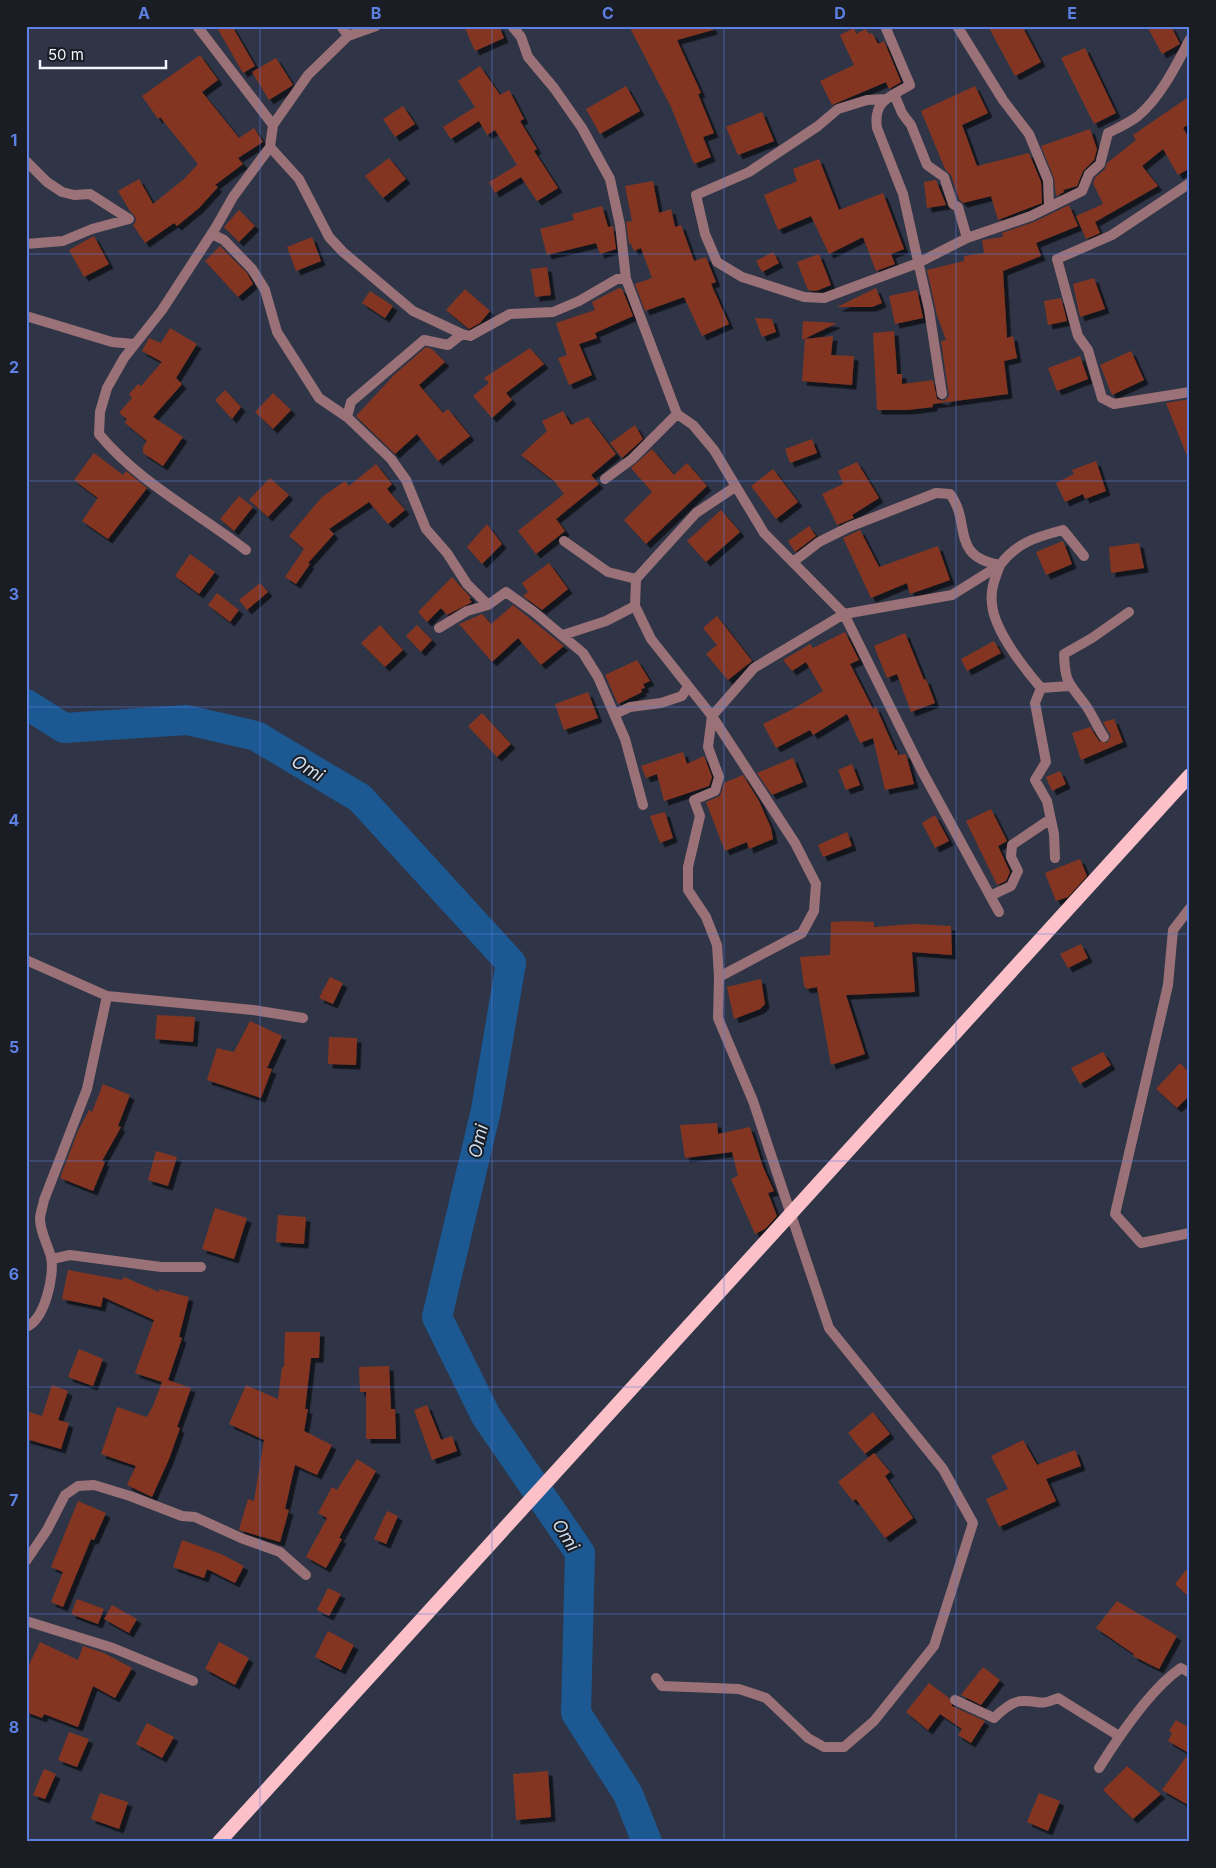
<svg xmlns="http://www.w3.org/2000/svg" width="1216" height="1868" viewBox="0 0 1216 1868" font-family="Inter,sans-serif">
	<defs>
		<filter id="shadow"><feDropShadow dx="4.5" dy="4.5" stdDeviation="0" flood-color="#0009"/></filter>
	</defs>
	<rect width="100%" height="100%" fill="#2f3546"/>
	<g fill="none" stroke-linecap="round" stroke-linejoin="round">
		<path stroke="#1c5892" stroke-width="30" d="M26,704L64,728L187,720L256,736L360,798L511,963L486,1110L437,1317L486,1416L580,1553L576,1713L628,1794L647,1842"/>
	</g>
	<path fill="#843621" filter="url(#shadow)" d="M216,26H232L255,66L243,73Z
		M464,26H499L504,38L475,51Z
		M629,26H712L713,30L677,40L701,93L698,94L714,133L703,137L711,157L694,164L671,107Z
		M988,26H1022L1041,62L1015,76Z
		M1147,26H1171L1180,44L1162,54Z
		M854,28L856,34L866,29L869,34L872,33L878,44L884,41L901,82L889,89L886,82L832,105L820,81L854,65L840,35Z
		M1085,48L1116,113L1094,124L1061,58Z
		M200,55L218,80L202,92L239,138L254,128L263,142L238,158L243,164L215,185L218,187L199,208L177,226L174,223L145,243L133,225L136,221L135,216L130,211L118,191L139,179L153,204L184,179L198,164L160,117L158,119L142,96Z
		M276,58L293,85L269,100L252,72Z
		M480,66L500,95L509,90L524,119L520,121L537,149L534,151L558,188L537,201L521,177L495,193L489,182L517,165L495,130L487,135L479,121L451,139L443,127L475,107L458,81Z
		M626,86L640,111L600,134L586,109Z
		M975,86L988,113L962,125L977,166L1029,153L1041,182L1042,203L998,220L991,196L963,203L959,199L951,175L945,169L921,111Z
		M1190,96V123L1183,128L1190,140V168L1178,175L1163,149L1142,166L1158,186L1095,222L1100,233L1086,239L1076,216L1103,204L1093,183L1095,178L1105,169L1107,163L1136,140L1133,135Z
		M403,106L415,124L395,137L383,119Z
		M762,112L774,141L738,155L726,127Z
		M1090,129L1097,149L1094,160L1083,171L1077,186L1063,190L1064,192L1056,196L1054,178L1041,146Z
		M389,158L406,179L383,198L365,176Z
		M819,159L839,210L883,193L904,249L891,254L895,264L876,271L863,237L829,254L811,216L778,230L764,195L797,181L793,169Z
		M936,180L946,205L927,208L924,182Z
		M653,181L659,213L671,209L675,227L681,225L694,261L706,257L716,282L711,284L729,324L702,336L684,297L645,311L635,284L652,278L641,248L634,251L631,244H629L626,222L632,221L625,186Z
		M1069,205L1078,226L1036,243L1041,256L1003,271L1007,338L1013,336L1017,358L1004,361L1008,394L933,404V407L907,410H877L873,333L894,331L897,374H902V384L933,380L937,399L944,401L949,396L941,341L946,340L937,315L927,270L964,261V256L984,253L982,240L1003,237L1002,233L1034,222Z
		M602,206L608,227L613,226L616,249L600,254L596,243L547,255L540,229L574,220L572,214Z
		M239,210L255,226L239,242L224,227Z
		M94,236L109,264L84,277L69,250Z
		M312,237L321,261L296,271L287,247Z
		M220,246L247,273L253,284L238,297L205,261Z
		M773,252L779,263L762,272L756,261Z
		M819,254L831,285L816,291L808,290L797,262Z
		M547,267L551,295L535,297L531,269Z
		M1094,278L1105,309L1080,317L1073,284Z
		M619,288L622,289L633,316L595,333L597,338L579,344L592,375L569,385L558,358L567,355L556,323L595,310L592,302Z
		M876,288L882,303L872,307H837Z
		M465,289L490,311L480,323L469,329L446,310Z
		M917,290L923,318L895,324L889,296Z
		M370,291L393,306L385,318L362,303Z
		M1061,298L1067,321L1048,325L1044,301Z
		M755,318L772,319L776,332L762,337Z
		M803,321L837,323L802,340Z
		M170,328L197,344L176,378L182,384L153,417L183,437L163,466L143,453V447L147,441L125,423L127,419L119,413L132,398L129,394L138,384L141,386L162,362L142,351L149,338L161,343Z
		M833,336L831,355L854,356L852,385L802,381L805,339Z
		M426,347L432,349L445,362L419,385L443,413L448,409L470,436L438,461L417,434L395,454L356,416L395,374Z
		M530,348L544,364L506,393L512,400L492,418L473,396L489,383L484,378Z
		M1131,351L1144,380L1112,395L1100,365Z
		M1080,356L1088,379L1057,391L1048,368Z
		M225,390L241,407L232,419L215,400Z
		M273,393L291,410L273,429L255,412Z
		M1190,399V460L1189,461L1166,403Z
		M563,411L571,425L588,417L616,454L591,475L599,484L556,519L565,531L536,554L518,531L564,494L554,481L521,455L547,431L542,421Z
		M635,425L643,439L622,458L610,443Z
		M812,439L817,453L790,463L785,449Z
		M652,449L674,475L687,463L707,486L646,544L624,520L652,492L631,468Z
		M94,453L123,475L126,471L147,488L108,539L82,521L98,498L74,480Z
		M1096,461L1106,491L1085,499L1083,494L1065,502L1056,483L1074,474L1072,470Z
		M857,462L879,498L852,515L854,518L837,525L822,494L843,484L838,471Z
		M376,464L392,484L387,489L405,510L388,524L369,502L329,529L334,534L308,563L310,564L296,584L285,577L304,549L289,536L322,497L345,481L349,486Z
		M773,469L798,502L776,519L751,486Z
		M270,478L289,495L268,517L249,500Z
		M239,496L253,507L234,531L220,519Z
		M721,510L740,532L706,562L687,541Z
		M487,524L502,544L482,564L467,547Z
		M809,526L816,536L795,552L788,541Z
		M860,530L879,567L938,546L950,580L910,594L907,583L871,598L843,538Z
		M1063,541L1072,564L1046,575L1036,552Z
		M1139,543L1144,568L1111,573L1109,547Z
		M190,554L215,572L199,594L175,576Z
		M549,563L568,589L542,610L523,596L528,592L522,583Z
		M452,577L471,598L469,599L472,602L447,615L441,608L427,622L418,612Z
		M260,583L268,592L247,610L239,600Z
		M217,593L239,610L230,622L208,605Z
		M513,605L564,646L541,665L518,638L492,662L459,624L482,614L491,624Z
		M717,616L752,661L728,680L706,654L717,645L703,628Z
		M380,625L403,650L385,667L361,643Z
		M417,625L432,640L421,652L406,636Z
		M845,632L859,660L850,664L873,709L876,707L895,750H897L898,755L906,754L914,784L885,790L873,738L860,743L847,714L813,735L810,730L776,748L763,724L793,709L823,691L806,662L792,671L783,660L810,644L813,648Z
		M905,633L924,680L926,679L935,703L911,712L897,674L887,678L874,646Z
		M994,641L1001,653L967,671L961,659Z
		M637,660L650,681L643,684L645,688L641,689L642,692L618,704L605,675Z
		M588,692L598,718L564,730L555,704Z
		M482,713L511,744L497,757L468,726Z
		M1114,719L1123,742L1081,760L1072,733L1090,727L1099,741L1107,743L1111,736L1103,722Z
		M683,752L687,764L704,756L712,777L709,786L664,801L657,774L646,778L641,766Z
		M793,758L803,782L772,795L757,773Z
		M852,764L860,785L846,790L838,770Z
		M1060,771L1066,784L1052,791L1046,777Z
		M743,775L759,801L771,828L773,839L749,849L747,842L725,851L706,802L720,796L724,783Z
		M991,809L1007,841L998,846L1010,872L1006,881L997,885L966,821Z
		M665,812L673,838L660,843L650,816Z
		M935,815L949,841L935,848L922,823Z
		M847,832L852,846L823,857L818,845Z
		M1080,859L1087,876L1068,897L1056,901L1045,873Z
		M848,921L874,922V927L913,924L951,926L952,955L912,952L915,992L846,995L865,1054L831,1065L817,987L807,989L804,986L800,957L830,955L831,922Z
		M1081,944L1088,958L1068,968L1060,954Z
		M330,977L343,983L333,1004L319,998Z
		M761,979L765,1004L760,1009L734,1019L727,987Z
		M157,1015L195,1017L193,1042L155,1039Z
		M250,1021L282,1036L267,1068L272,1069L261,1098L207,1080L217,1048L234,1052Z
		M329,1037L357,1038L356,1065L328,1064Z
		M1103,1052L1111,1065L1080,1084L1071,1068Z
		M1180,1063L1190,1073V1095L1177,1108L1156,1089Z
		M103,1084L130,1095L118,1126L121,1127L102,1161L105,1162L93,1191L60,1178L78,1131L89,1110L92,1112Z
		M717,1123L718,1134L750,1127L763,1167L774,1191L768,1193L777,1216L765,1229L755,1234L731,1179L738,1176L732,1152L685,1158L680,1125Z
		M156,1151L177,1157L168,1186L148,1180Z
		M215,1208L247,1218L234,1259L202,1249Z
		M278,1215L306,1217L304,1244L276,1242Z
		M68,1270L122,1280L124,1277L159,1292V1289L189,1297L179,1337L182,1338L168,1380L191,1388L177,1427L180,1428L169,1459L152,1497L127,1485L136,1466L101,1454L117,1407L147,1417L153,1406L162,1382L135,1373L154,1320L103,1297L101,1307L62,1299Z
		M285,1332H320L319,1358H311L305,1409H308L304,1431L332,1445L317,1475L295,1465L285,1509L289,1510L280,1542L239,1530L248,1499L254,1501L264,1440L229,1424L246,1385L278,1399L282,1367H284Z
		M79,1349L103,1359L93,1386L68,1377Z
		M389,1366L391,1409H395L396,1439H366V1392H360L359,1367Z
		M52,1385L68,1391L58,1420L69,1423L61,1449L26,1439V1411L42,1416Z
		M427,1405L441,1440L452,1436L457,1451L432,1460L414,1410Z
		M873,1412L890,1434L865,1454L848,1433Z
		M1023,1440L1037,1465L1075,1450L1081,1466L1046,1479L1056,1501L999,1527L986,1499L1008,1489L991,1456Z
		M874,1453L890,1472L885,1476L913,1518L885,1538L856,1499L853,1501L838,1482Z
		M357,1459L376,1471L339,1538L342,1539L326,1568L306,1557L327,1518L318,1513L332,1487L337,1490Z
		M78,1501L106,1513L94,1540L91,1539L63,1607L51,1602L63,1572L51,1567Z
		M387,1511L398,1516L386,1544L374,1539Z
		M182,1540L221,1554L244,1566L235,1583L207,1569L204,1578L173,1567Z
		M1190,1565V1598L1175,1584Z
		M328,1588L341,1594L329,1616L317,1610Z
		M77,1599L104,1609L98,1624L71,1614Z
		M1117,1601L1177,1636L1159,1669L1133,1656L1134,1654L1096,1628Z
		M112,1605L137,1619L129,1633L104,1619Z
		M328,1631L354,1645L341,1670L315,1657Z
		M40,1642L78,1660L83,1646L104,1653L132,1668L115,1698L93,1686L78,1727L44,1714L42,1718L26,1712V1671Z
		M219,1642L249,1658L235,1685L205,1669Z
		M983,1667L1000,1680L981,1705L961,1695Z
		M929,1683L949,1698L952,1706L985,1721L971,1743L958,1735L962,1729L940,1714L928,1730L906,1712Z
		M1176,1720L1190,1728V1806L1162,1790L1189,1753L1168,1741L1172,1733L1169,1731Z
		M147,1723L174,1737L162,1758L136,1744Z
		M69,1732L89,1739L77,1767L58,1760Z
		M1127,1766L1161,1794L1133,1819L1103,1790Z
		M44,1769L56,1774L45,1799L33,1795Z
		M548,1771L551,1817L516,1820L513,1774Z
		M100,1793L128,1802L119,1829L91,1819Z
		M1039,1793L1060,1801L1048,1831L1027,1822Z"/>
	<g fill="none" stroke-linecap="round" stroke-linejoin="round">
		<path stroke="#997177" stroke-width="10" d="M197,26L273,125
			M341,26L348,36
			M512,26L521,37L528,57L554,88L582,128L610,179L620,225L626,279L677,414L693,425L714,450L764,533L844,614L754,668L712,716L708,747L719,777L715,791L694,800L700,816L688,867V890L706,917L717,945L719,977
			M885,26L910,85C889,97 873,101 877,128L903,194L929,310L942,394
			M957,26L1003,100L1029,134L1048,180L1049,205
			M894,94L902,113L911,125L927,165L944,177L953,204L958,207L967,238
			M886,99L867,100L838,109L818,126L749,172L696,195L705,234L717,262L742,277L804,297L824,298L918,263L967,238L1031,216L1082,191L1089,174L1100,164L1108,133C1118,128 1129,123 1138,116C1160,98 1177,64 1190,39
			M270,147L299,179L329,237L343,252L413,311L462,334L470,336L510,314L553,312L579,301L617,279H626
			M26,161L47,182L62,192L74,195L90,194L129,219L92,229L63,241L26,244
			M1190,183L1112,235L1057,259L1078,336L1088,350L1102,398L1114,404L1190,392
			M212,234L224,240L252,269L265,290L277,332L319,398L347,417L391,459L406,480L426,529L447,553L467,584L488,605
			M26,316L112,342L134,344
			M347,417L351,402L424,340L448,345L462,334
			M605,479L632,459L677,414
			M564,541L608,572L636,579
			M246,550C198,513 137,481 99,434L100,412L107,388L124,358L162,310L216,227L233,197L270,147L273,125L308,75L348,36L376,26
			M793,562L819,542L849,527L936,493L950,494C972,523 949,556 1000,565C1016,543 1036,537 1063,530L1084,556
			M1000,565C995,578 990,590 992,604C994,630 1024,668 1041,688
			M439,628L467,611L488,605L506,592L534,612L583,653L598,677L625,739L643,805
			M563,635L606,621L635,606
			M615,714L630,707L661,703L682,696L688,686
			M1104,737C1097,727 1092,713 1084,703C1068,682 1065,682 1064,654L1092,638L1129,612
			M1055,858L1054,834L1047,801L1035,780L1046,762L1035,703L1041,688L1069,686
			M990,896L1011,886L1018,871L1011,857L1012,845L1049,820
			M1190,908L1173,930L1168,985L1115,1214L1141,1243L1190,1233
			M999,912L922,771L844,614L952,595L1000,565
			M26,960L107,996L253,1010L303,1018
			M52,1259L70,1255L161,1267H201
			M26,1327C45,1320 55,1274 51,1257C48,1245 40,1232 40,1219C40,1214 43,1206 44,1200L87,1089L107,996
			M26,1561L47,1530L65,1495L78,1486L94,1485L130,1496L182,1516L195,1517L241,1538L280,1552L306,1575
			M26,1621L113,1648L193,1681
			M656,1678L662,1686L739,1689L766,1698L808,1738L824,1747H844L874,1721L934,1646L973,1523L943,1469L829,1328L753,1101L718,1018L719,977L802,933L814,911L816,884L795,843L712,716L651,639L635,606L636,579L696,513L735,487
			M955,1700L994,1718C1001,1711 1012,1701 1022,1701C1041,1700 1037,1707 1058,1698L1119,1736
			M1099,1768C1119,1736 1150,1689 1181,1668L1190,1673"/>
		<path stroke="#fcc0c8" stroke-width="14" d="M219,1842L1190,775"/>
	</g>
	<path fill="none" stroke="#5d80e3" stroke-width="1" stroke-opacity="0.55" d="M260,26V1842M492,26V1842M724,26V1842M956,26V1842M26,254H1190M26,481H1190M26,707H1190M26,934H1190M26,1161H1190M26,1387H1190M26,1614H1190"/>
	<g text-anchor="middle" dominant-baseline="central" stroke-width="4" stroke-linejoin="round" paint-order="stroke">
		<g font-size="18" font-style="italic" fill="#ceddee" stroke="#1a1d24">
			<text transform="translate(308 768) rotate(31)">Omi</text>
			<text transform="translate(478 1141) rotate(-77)">Omi</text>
			<text transform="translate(566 1535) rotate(58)">Omi</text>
		</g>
	</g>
	<rect width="1216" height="1868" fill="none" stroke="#1a1d24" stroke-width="55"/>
	<path d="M40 60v8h126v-8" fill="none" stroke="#f1f5fe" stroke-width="2.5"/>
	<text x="48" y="60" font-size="15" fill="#f1f5fe" stroke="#1a1d24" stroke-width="4" paint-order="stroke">50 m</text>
	<rect x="28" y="28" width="1160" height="1812" fill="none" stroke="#5d80e3" stroke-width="2"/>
	<g font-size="16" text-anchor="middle" font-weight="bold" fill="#5d80e3">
		<text x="144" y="19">A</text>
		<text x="376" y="19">B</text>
		<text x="608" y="19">C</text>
		<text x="840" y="19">D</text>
		<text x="1072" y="19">E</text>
		<text x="14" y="146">1</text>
		<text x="14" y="373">2</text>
		<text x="14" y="600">3</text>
		<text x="14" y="826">4</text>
		<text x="14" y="1053">5</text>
		<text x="14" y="1280">6</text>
		<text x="14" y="1506">7</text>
		<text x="14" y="1733">8</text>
	</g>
</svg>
